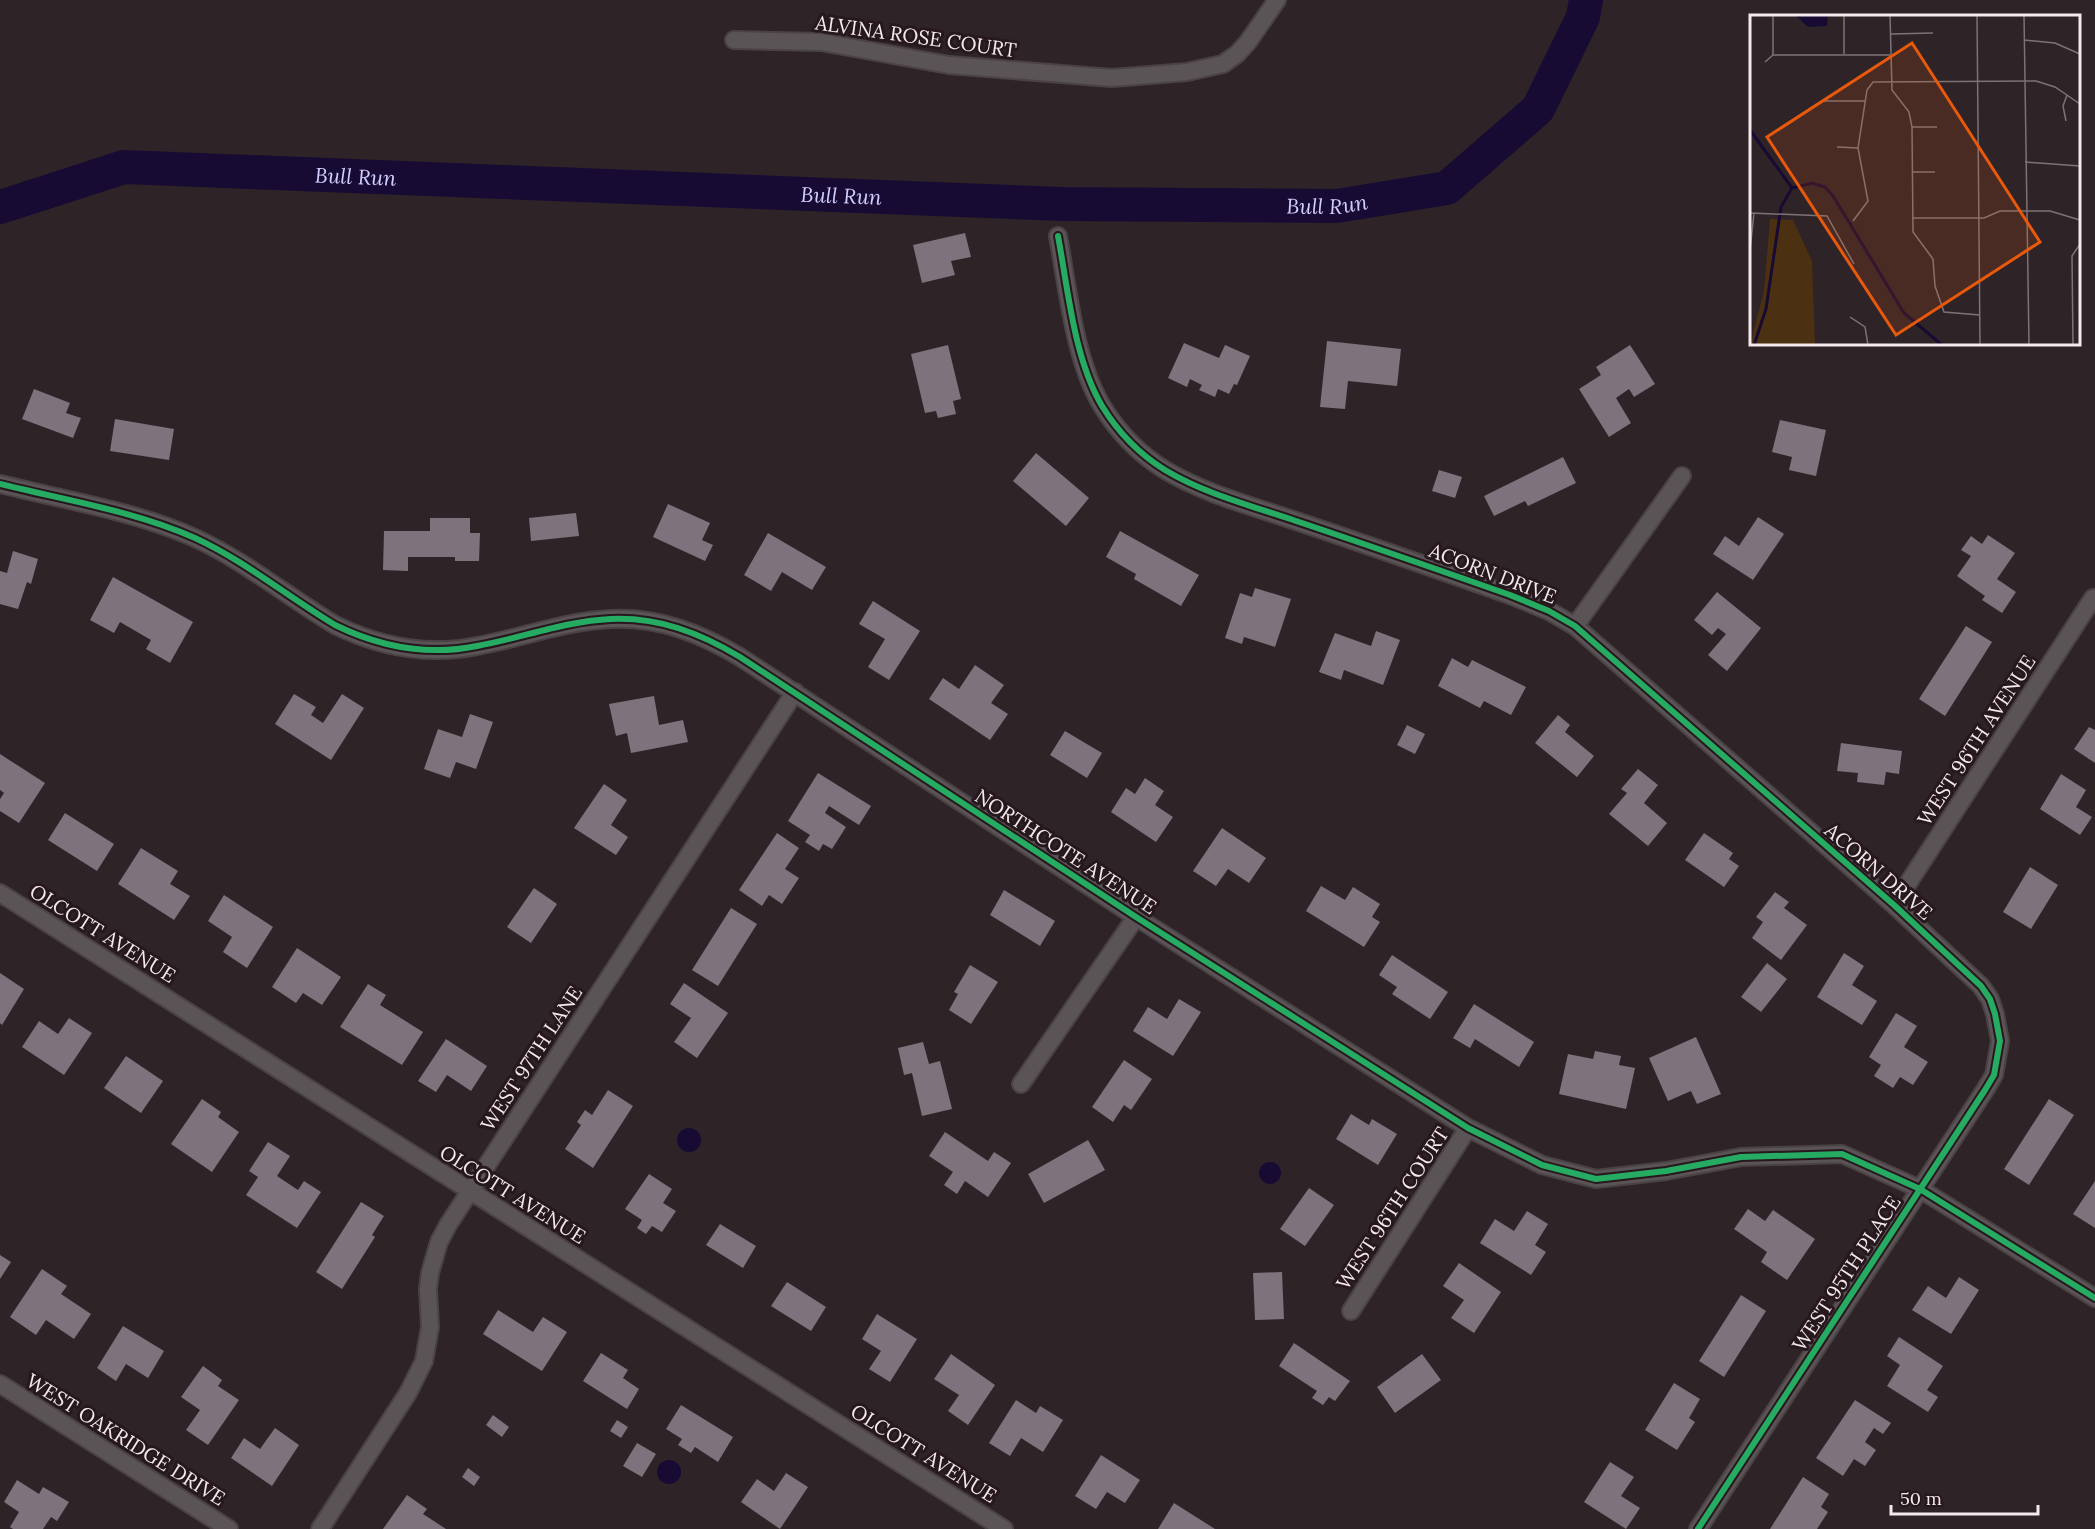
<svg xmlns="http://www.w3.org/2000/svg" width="2095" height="1529" viewBox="0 0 2095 1529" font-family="Lora,serif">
	<rect width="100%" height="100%" fill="#2e2427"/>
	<path fill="#170b34" d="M677 1140a12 12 0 1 1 24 0a12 12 0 1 1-24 0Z
		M1259 1173a11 11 0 1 1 22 0a11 11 0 1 1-22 0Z
		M657 1472a12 12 0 1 1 24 0a12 12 0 1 1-24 0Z"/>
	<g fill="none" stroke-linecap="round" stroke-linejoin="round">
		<path stroke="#170b34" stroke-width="34" id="s1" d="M0,207L124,167L1063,204L1337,206L1447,188L1538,109L1583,17L1586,0"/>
	</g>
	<path fill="#7e727c" d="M965,233L971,257L951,261L955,275L922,283L913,245Z
		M1327,341L1401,349L1397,386L1348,381L1345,409L1320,407Z
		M1184,343L1219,358L1225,345L1250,356L1237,385L1234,384L1229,394L1218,389L1215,397L1199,390L1202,385L1190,379L1187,387L1168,378Z
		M948,345L961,399L953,401L956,414L938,418L936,411L925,413L911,354Z
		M1630,345L1655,384L1634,397L1629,389L1616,398L1631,423L1609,437L1579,389L1601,375L1596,367Z
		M34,389L70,403L66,413L81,418L73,438L22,419Z
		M115,419L174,429L169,460L110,451Z
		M1780,420L1826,430L1816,476L1789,470L1792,457L1772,452Z
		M1036,453L1089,498L1066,526L1013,481Z
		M1563,457L1576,483L1528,506L1525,501L1494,516L1484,496Z
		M1439,470L1462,477L1455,498L1432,491Z
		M668,504L710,523L702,540L713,545L705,561L653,537Z
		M576,513L579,536L531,541L529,518Z
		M1758,517L1784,534L1753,580L1713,554L1725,536L1739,546Z
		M430,518H470V533H480L479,561H455V557H408V571L383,570L384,531H430Z
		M1120,531L1199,575L1181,606L1134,579L1136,574L1106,557Z
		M768,533L826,567L812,590L782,572L771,591L744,575Z
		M1988,535L2015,553L1997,579L2016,592L2002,613L1982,600L1985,596L1957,576L1971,556L1961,550L1971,536L1982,544Z
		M13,551L38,559L31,584L27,582L18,609L0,604V571L7,573Z
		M113,577L193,622L170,663L146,649L151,640L120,622L114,633L90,620Z
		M1255,588L1291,599L1275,647L1244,637L1242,644L1225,638L1240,593L1252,597Z
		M1717,592L1761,628L1727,671L1708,655L1726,634L1718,628L1712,635L1694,620Z
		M873,601L920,631L889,680L868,667L885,639L859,624Z
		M1966,626L1992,642L1945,716L1919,699Z
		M1376,631L1400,640L1383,685L1344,670L1341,680L1319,672L1335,633L1371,646Z
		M1452,658L1468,667L1472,660L1526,687L1511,715L1484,701L1480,708L1438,686Z
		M975,665L1004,685L991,703L1008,714L990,740L929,699L943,678L959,689Z
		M294,694L316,707L311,715L323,723L342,694L364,708L331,760L275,724Z
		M654,696L659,725L683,720L688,742L631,753L627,733L616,736L609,704Z
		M470,714L493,722L476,769L456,762L450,778L424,769L438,729L462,737Z
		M1558,715L1570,725L1565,732L1594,756L1577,777L1535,743Z
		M1407,725L1425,734L1415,754L1397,745Z
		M2089,727L2095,730V763L2074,749Z
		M1065,731L1102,753L1087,778L1050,755Z
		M1841,743L1902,751L1899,774L1886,772L1884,785L1857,782L1858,773L1837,771Z
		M0,754L45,783L19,823L0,811V799L4,793L0,790Z
		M1638,769L1658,785L1644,803L1667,823L1648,846L1609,814L1627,793L1621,789Z
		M818,773L871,806L859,825L829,806L825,813L846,827L832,849L823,844L819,851L805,842L810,835L788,821Z
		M2061,774L2086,790L2076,807L2092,817L2080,835L2040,809Z
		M1145,778L1164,791L1155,805L1173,817L1156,842L1111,812L1126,788L1135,794Z
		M604,784L627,800L611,825L628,837L616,855L574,828Z
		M65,813L114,844L97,871L48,840Z
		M1222,828L1266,858L1249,883L1228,869L1216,886L1193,871Z
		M777,833L799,848L785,869L799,878L782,904L769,895L762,906L739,890Z
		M1704,833L1733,853L1729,859L1739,866L1724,887L1685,860Z
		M141,848L178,871L170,884L190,896L174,920L118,884Z
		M2030,867L2058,885L2031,929L2003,912Z
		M1321,886L1345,900L1353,887L1380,904L1372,917L1380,922L1364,947L1306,911Z
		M534,888L557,904L531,943L507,927Z
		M1004,890L1055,921L1040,946L990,915Z
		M1775,892L1789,902L1784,908L1807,925L1781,960L1752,938L1763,922L1756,917Z
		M224,895L273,927L247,968L223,952L232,937L208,921Z
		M731,908L757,924L718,986L692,970Z
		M297,948L341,977L322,1005L303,993L296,1003L272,987Z
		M1844,953L1864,966L1852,985L1877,1001L1862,1025L1817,997Z
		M1392,955L1448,992L1430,1019L1392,994L1397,987L1379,975Z
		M1767,963L1787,979L1761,1012L1741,997Z
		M970,965L998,982L971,1024L949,1010L958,994L954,992Z
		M0,973L24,989L2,1025L0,1023Z
		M684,983L728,1013L697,1058L674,1042L691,1018L670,1004Z
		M368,984L386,995L380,1005L423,1032L402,1065L340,1027Z
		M1179,999L1201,1012L1173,1056L1133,1031L1148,1007L1167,1019Z
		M1474,1004L1534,1042L1519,1067L1475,1039L1470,1048L1453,1038Z
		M1896,1013L1917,1026L1904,1047L1928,1062L1913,1085L1900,1077L1893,1088L1874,1076L1881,1065L1869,1057Z
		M69,1018L92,1033L64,1075L22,1047L39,1021L58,1034Z
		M1696,1037L1721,1094L1697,1104L1691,1091L1668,1101L1649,1058Z
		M446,1039L487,1066L471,1091L447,1075L436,1092L418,1081Z
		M923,1042L929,1064L940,1061L952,1109L922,1116L912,1073L904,1075L898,1048Z
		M1595,1051L1621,1056L1619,1065L1635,1068L1626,1109L1559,1094L1568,1054L1593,1059Z
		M126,1056L163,1081L141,1113L104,1088Z
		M1124,1060L1152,1079L1131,1110L1124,1105L1113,1122L1092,1107Z
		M608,1090L633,1106L593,1168L565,1149L581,1125L577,1122L585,1110L592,1115Z
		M202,1099L221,1112L218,1117L239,1132L212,1172L171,1144Z
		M2049,1099L2074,1115L2029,1185L2004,1169Z
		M1351,1114L1369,1125L1372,1119L1397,1134L1378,1165L1336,1139Z
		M945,1132L988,1161L994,1152L1011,1163L988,1197L965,1181L957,1194L944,1185L953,1172L929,1156Z
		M1088,1140L1105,1170L1044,1203L1028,1174Z
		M268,1142L290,1156L277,1176L298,1190L304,1181L321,1192L297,1228L246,1195L258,1177L249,1171Z
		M649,1174L672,1189L663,1203L676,1211L662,1232L652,1226L646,1234L637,1228L642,1220L625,1209Z
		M2095,1181V1228L2073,1214Z
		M1309,1188L1334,1205L1305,1246L1280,1229Z
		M361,1202L384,1216L372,1235L375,1237L342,1289L316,1272Z
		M1748,1209L1765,1221L1773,1210L1815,1239L1787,1280L1761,1262L1767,1252L1734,1229Z
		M1527,1211L1548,1224L1535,1245L1546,1252L1531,1275L1480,1243L1495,1219L1514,1231Z
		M720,1224L756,1246L743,1268L706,1245Z
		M0,1255L11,1262L0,1279Z
		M1459,1263L1501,1292L1474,1333L1451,1318L1464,1300L1443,1286Z
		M42,1269L67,1286L61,1294L91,1314L74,1339L46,1320L36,1335L10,1317Z
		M1282,1272L1284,1319L1255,1320L1253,1273Z
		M1959,1277L1979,1290L1951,1334L1912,1310L1928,1286L1946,1298Z
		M787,1282L826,1307L811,1331L771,1306Z
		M1741,1295L1766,1311L1724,1377L1699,1361Z
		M498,1310L533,1332L543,1317L567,1332L542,1371L483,1334Z
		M877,1314L917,1339L890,1382L869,1369L881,1351L862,1339Z
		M123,1326L164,1351L148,1378L126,1364L116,1381L97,1368Z
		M1899,1337L1943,1366L1927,1390L1938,1397L1928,1412L1887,1386L1900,1365L1887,1356Z
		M1294,1343L1350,1381L1335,1401L1329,1397L1323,1405L1312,1398L1317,1391L1279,1366Z
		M601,1353L628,1370L623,1378L639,1389L627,1409L583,1381Z
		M951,1354L995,1385L968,1425L948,1411L959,1395L934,1379Z
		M1422,1354L1441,1380L1395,1413L1377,1387Z
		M203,1366L222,1380L218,1386L239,1400L208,1445L186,1430L200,1410L181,1397Z
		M1674,1383L1700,1399L1689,1418L1695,1422L1677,1450L1645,1430Z
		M1016,1400L1036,1413L1040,1406L1063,1420L1043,1452L1021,1438L1010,1456L989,1443Z
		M1855,1400L1891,1423L1883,1434L1874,1428L1865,1442L1876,1450L1865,1466L1854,1459L1843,1476L1816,1458Z
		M681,1405L733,1437L718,1462L695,1447L691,1453L678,1445L682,1439L666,1429Z
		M493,1415L509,1427L502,1437L486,1425Z
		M617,1420L628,1427L621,1438L610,1431Z
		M275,1428L299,1445L272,1486L231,1458L244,1438L260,1449Z
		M637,1443L656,1454L642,1477L623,1466Z
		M1101,1455L1140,1480L1125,1503L1107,1492L1096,1509L1075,1496Z
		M1610,1462L1634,1477L1621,1496L1640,1508L1626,1529L1584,1502Z
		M468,1468L480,1477L474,1486L462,1477Z
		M786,1473L808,1487L780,1529L741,1502L757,1479L774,1491Z
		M1803,1477L1829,1494L1821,1507L1828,1512L1817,1529H1770Z
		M17,1480L39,1494L43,1487L69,1502L57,1521L51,1517L43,1529H13L10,1527L19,1512L4,1502Z
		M407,1495L427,1509L423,1514L446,1529H383Z
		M1174,1503L1215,1529H1158Z"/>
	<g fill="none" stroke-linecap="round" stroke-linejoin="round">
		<defs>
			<path id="minor" d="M734,40L821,42L949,65L1112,78L1187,72L1223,64L1237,54L1248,42L1277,0
				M1058,236C1068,289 1074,359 1102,406C1118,432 1139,454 1165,470C1205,494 1252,506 1296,521C1368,545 1439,570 1510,595L1549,611L1575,626L1894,905L1981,986L1990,999L1995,1014L2000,1041L1994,1075L1985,1090L1698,1529
				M0,484C64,500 135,511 195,538C245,561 288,597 335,625C380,647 428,656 477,646C522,638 565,621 611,619C659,617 700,633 740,657L1136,917L1468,1128L1542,1165L1596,1179L1666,1171L1741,1157L1842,1154L1920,1189L2095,1298
				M1575,626L1682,476
				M0,893L1004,1529
				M1894,905L2093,598
				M1021,1084L1136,917
				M1351,1311L1468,1128
				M0,1384L229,1529
				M320,1529L408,1393L424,1361L430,1327L428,1289L430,1273L439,1242L448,1225L795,692"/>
		</defs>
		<use href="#minor" stroke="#4a4244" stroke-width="20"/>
		<use href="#minor" stroke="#5b5456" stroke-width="16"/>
		<defs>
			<path id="cycleway" d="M1058,236C1068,289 1074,359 1102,406C1118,432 1139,454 1165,470C1205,494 1252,506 1296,521C1368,545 1439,570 1510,595L1549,611L1575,626L1894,905L1981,986L1990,999L1995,1014L2000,1041L1994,1075L1985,1090L1698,1529
				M0,484C64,500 135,511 195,538C245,561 288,597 335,625C380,647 428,656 477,646C522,638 565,621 611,619C659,617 700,633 740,657L1136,917L1468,1128L1542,1165L1596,1179L1666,1171L1741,1157L1842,1154L1920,1189L2095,1298"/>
		</defs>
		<use href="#cycleway" stroke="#27181d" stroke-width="10"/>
		<use href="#cycleway" stroke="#26ab63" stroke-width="6"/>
	</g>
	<g text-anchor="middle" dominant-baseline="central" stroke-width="6" stroke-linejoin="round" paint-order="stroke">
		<g font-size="20" fill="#f4e9ec" stroke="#27181d">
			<text transform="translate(916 36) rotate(8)">ALVINA ROSE COURT</text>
			<text transform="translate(1493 573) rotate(21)">ACORN DRIVE</text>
			<text transform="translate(1976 740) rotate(-57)">WEST 96TH AVENUE</text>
			<text transform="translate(1066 851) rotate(33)">NORTHCOTE AVENUE</text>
			<text transform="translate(1879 871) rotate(41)">ACORN DRIVE</text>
			<text transform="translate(103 933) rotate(32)">OLCOTT AVENUE</text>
			<text transform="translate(531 1058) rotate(-57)">WEST 97TH LANE</text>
			<text transform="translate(513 1194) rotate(32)">OLCOTT AVENUE</text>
			<text transform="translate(1392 1208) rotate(-57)">WEST 96TH COURT</text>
			<text transform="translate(1846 1273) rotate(-57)">WEST 95TH PLACE</text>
			<text transform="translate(126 1439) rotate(32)">WEST OAKRIDGE DRIVE</text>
			<text transform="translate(924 1453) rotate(32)">OLCOTT AVENUE</text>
		</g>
		<g font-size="21" font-style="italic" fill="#d1cdfd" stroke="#27181d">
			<text stroke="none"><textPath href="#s1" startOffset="362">Bull Run</textPath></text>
			<text stroke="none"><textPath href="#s1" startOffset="848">Bull Run</textPath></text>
			<text stroke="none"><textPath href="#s1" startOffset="1334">Bull Run</textPath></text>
		</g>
	</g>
	<g transform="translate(1750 15)">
		<rect width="330" height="330" fill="#2e2427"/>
		<path d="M20,204L43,205L62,246L65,330H0L14,276Z" fill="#4c3012"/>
		<path d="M45,0H78L77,11L58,12Z" fill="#170b34"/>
		<path fill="none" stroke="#170b34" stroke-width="3" d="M0,115L42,173M4,330L16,294L31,192L42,173L62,168L75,172L83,181L154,298L192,330"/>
		<path fill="none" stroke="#7d7376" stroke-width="1.5" d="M94,0V39M140,0L142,75L159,97L162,112L163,217L183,244L185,271L194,297L230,300M227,0L230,330M274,0L279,330M141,19L183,18M274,25L305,28L330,39M23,40H140M15,47L23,40V0M74,86H115M316,106L313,91L317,80M162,112H187M87,132L108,133M275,147L330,151M163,157H185M0,198L77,201L104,249M162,203H234L250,196H300L330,205M103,206L118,186L108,133L117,75L123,67L286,66L305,72L330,89M0,235L4,198M100,302L115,312L118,330M323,330L322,241L330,229"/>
		<path fill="#e8590c" fill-opacity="0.15" stroke="#e8590c" stroke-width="3" d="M162,28L290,227L146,320L17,122Z"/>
		<rect width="330" height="330" fill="none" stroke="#f4e9ec" stroke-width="3"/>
	</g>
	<path d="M1891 1505v9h147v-9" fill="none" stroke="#f4e9ec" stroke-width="3"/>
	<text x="1900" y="1505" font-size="18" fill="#f4e9ec" stroke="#27181d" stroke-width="4.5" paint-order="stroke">50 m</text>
</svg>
